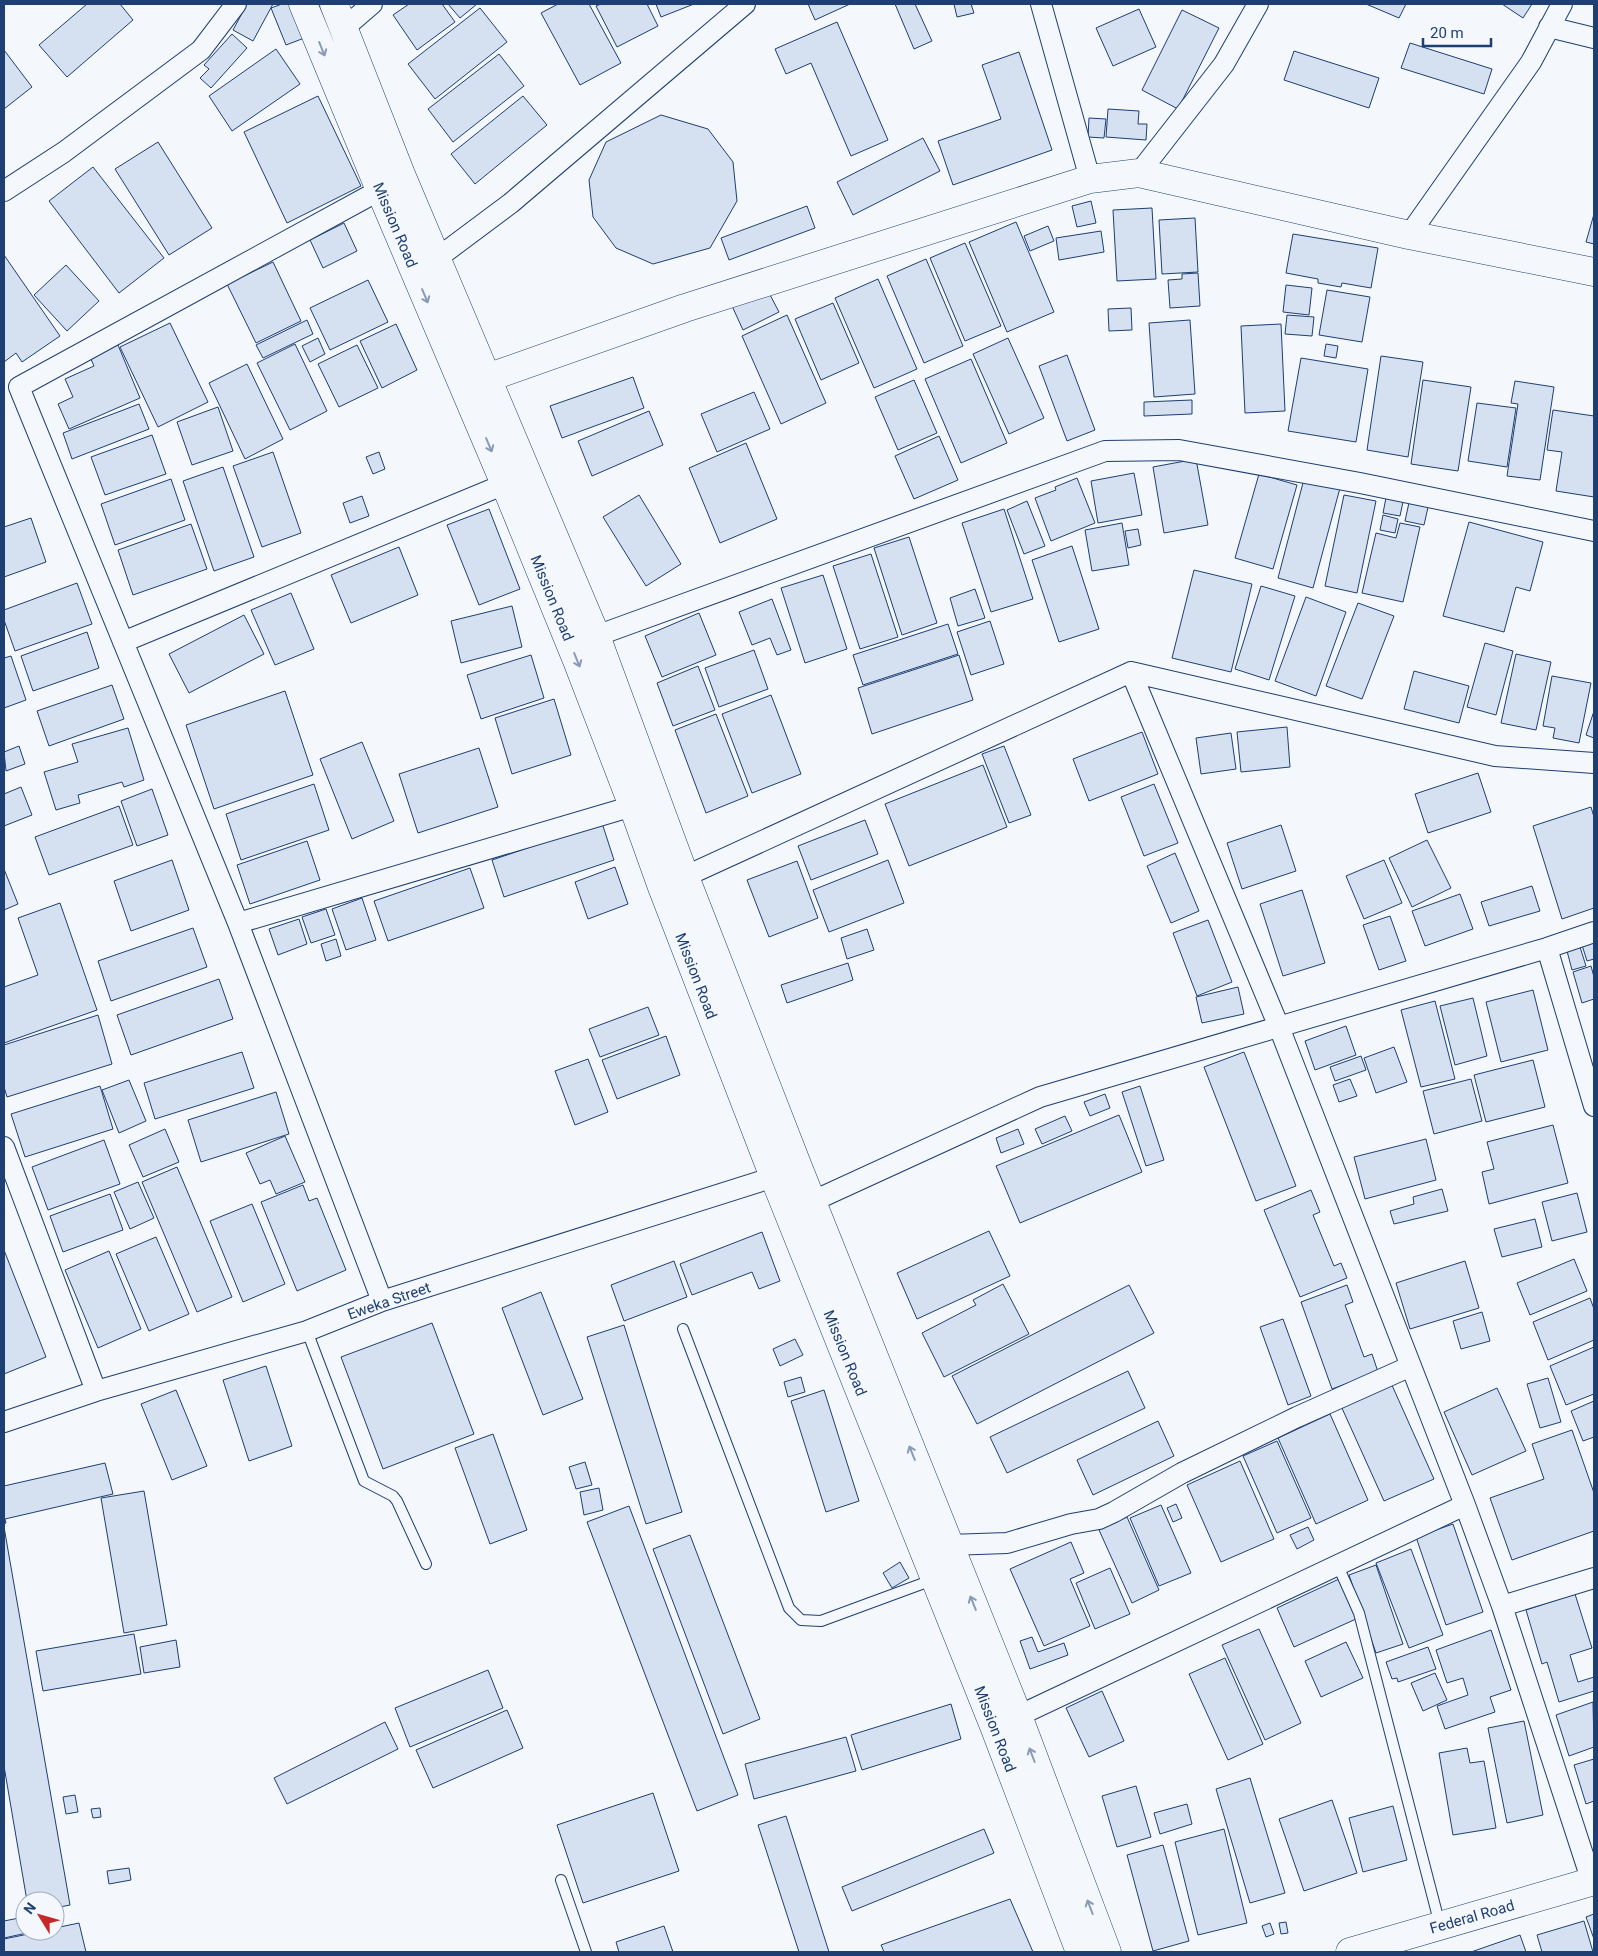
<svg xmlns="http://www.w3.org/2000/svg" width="1598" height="1956" viewBox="0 0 1598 1956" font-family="Roboto,sans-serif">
	<rect width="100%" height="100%" fill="#f4f7fb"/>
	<path fill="#d5e0f0" stroke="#1d3f73" d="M87,4H120L133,20L67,77L39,45Z
		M247,4H273L253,41L233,30Z
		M282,4H294L307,37L286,45L271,8Z
		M409,4H442L455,22L417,50L393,15Z
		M448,4H477L460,18Z
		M558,4H589L621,63L580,85L541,13Z
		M601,4H647L658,26L617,47L596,6Z
		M656,4H694L661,17Z
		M808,4H850L815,20Z
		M895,4H915L932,41L914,49Z
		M954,4H971L974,13L957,17Z
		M1366,4H1406L1399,18Z
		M1502,4H1532L1523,18Z
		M480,8L507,42L435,99L408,64Z
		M1139,9L1156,47L1113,66L1096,28Z
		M1182,10L1219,28L1178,109L1142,90Z
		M837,22L888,140L851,156L811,63L786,74L775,49Z
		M232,34L247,48L211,88L200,78L209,69L204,65Z
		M1410,43L1492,69L1484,94L1401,68Z
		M276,49L300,84L232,131L209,96Z
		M4,50L32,87L4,109Z
		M1294,51L1379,78L1369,108L1284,80Z
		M1019,52L1052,150L953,185L938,141L1001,119L982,65Z
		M499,54L524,86L453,142L428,109Z
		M318,96L361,186L287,223L244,132Z
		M523,96L547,125L475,184L451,154Z
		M1108,109L1139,111L1138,124H1147L1146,140L1106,137Z
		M661,115L708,129L733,162L737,201L710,248L653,264L616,248L593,217L589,180L606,142Z
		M1089,118L1106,119L1104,138L1088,137Z
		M923,138L940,171L853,215L837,182Z
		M158,142L212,228L169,255L115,169Z
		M93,167L164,258L119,293L49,201Z
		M1091,201L1096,223L1077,227L1072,206Z
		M807,206L815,228L729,260L721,238Z
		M1152,208L1156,279L1117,281L1113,210Z
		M1594,214V244L1586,242Z
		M1195,218L1198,272L1162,274L1159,220Z
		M1016,222L1054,312L1007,332L969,242Z
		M344,223L357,251L323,268L310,240Z
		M1048,226L1054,241L1030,251L1024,236Z
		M1101,231L1104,252L1059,260L1056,238Z
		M1293,234L1378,248L1371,288L1342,283L1341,287L1318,283V279L1286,273Z
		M965,243L1001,326L965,341L930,258Z
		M4,255L60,336L22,362L16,353L4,362Z
		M926,259L963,346L924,363L887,276Z
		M273,262L301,321L256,343L227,284Z
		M66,265L99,301L67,331L34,295Z
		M1198,273L1200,306L1170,308L1168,280L1182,279V274Z
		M878,279L917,369L874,388L835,298Z
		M368,280L388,322L330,350L310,308Z
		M1286,285L1312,288L1309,315L1283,312Z
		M767,289L779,312L743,330L732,306Z
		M1327,290L1370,297L1362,342L1319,335Z
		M833,303L859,363L821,380L795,319Z
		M1131,308L1132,330L1109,331L1108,309Z
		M787,315L826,403L781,424L742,336Z
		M1287,315L1314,317L1312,336L1285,334Z
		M307,320L313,334L263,358L256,345Z
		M1190,320L1195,394L1154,397L1149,323Z
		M170,323L208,402L158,427L120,347Z
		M396,324L417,370L382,388L360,341Z
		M1281,324L1285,411L1245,413L1241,326Z
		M318,338L325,354L310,362L302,346Z
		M1008,338L1044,418L1009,434L973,354Z
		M295,344L327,411L290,430L257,363Z
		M1326,344L1338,346L1336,358L1324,356Z
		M118,345L140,398L69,429L58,404L73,397L65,379L94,366L90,357Z
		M357,345L378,388L339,407L318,364Z
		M1067,355L1095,430L1067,441L1039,366Z
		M1381,356L1423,362L1408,457L1367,450Z
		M1301,358L1368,369L1356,442L1288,431Z
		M971,359L1007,443L961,463L925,379Z
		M247,364L283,439L245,459L209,383Z
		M633,377L644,408L562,438L550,406Z
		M914,380L937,433L898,450L875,397Z
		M1423,380L1471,387L1458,471L1411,464Z
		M1515,381L1554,387L1540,480L1507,476L1518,404L1511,403Z
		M754,392L770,429L717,452L701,414Z
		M1192,400V414L1144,416V402Z
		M1477,403L1516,408L1507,467L1468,461Z
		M139,404L149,429L72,459L63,433Z
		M218,407L233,451L192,465L177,422Z
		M1553,410L1594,416V497L1556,491L1562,452L1547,450Z
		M649,411L663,445L592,476L578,441Z
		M152,435L166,474L105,495L91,457Z
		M939,436L958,480L914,499L895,456Z
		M746,443L777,519L720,543L689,468Z
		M273,452L301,533L262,547L233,466Z
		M379,452L385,469L373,474L366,457Z
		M1196,459L1208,525L1164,533L1153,467Z
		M223,467L254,557L214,571L183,481Z
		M1134,473L1142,515L1098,523L1091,481Z
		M1259,474L1297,485L1273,569L1235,558Z
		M1077,478L1095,523L1051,541L1035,498L1056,490L1055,487Z
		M171,479L185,520L115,545L101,504Z
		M1304,479L1340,488L1313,588L1278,578Z
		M1387,493L1404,497L1400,516L1383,513Z
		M639,495L681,564L646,586L603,517Z
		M1344,495L1376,501L1357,593L1325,586Z
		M362,496L369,516L350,523L343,503Z
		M1410,498L1429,503L1424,525L1405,521Z
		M1027,501L1045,546L1024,554L1007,510Z
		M489,509L520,589L479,605L447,525Z
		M1004,509L1033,599L991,612L962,523Z
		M1383,515L1398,519L1395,533L1380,530Z
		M31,518L46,562L4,577V527Z
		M1469,522L1543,542L1530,591L1516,587L1504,632L1443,616Z
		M1122,523L1129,565L1092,571L1085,530Z
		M1400,523L1420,527L1403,602L1362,593L1376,533L1396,538Z
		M191,524L207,569L133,595L118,550Z
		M1138,529L1141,545L1128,548L1125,531Z
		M909,537L937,623L902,635L874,548Z
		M1072,546L1099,629L1059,642L1032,560Z
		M399,547L418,595L351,623L331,575Z
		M871,554L898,637L860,649L833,566Z
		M1194,570L1252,584L1231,672L1172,658Z
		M823,575L847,649L805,663L781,588Z
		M77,583L92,624L15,651L4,620V610Z
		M1261,586L1295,596L1269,680L1235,669Z
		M975,589L985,618L958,626L950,598Z
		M291,593L314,649L275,665L251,610Z
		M1306,597L1346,612L1316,696L1275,681Z
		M772,599L791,650L777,655L770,638L752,645L739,612Z
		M1358,603L1394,616L1362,699L1326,686Z
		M512,606L522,647L461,663L451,621Z
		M699,613L716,655L662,677L645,636Z
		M244,615L264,654L189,693L169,654Z
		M990,621L1004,664L971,675L957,632Z
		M948,624L958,654L863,685L853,655Z
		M87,632L99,668L33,691L21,656Z
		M1485,643L1513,651L1496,715L1467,707Z
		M754,650L768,689L719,707L705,668Z
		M1516,654L1551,662L1536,730L1501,723Z
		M531,655L544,698L481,719L467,675Z
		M959,655L973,700L872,734L858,688Z
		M11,656L26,700L4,708V658Z
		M698,666L715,710L673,726L657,683Z
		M1414,671L1469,686L1459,723L1404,709Z
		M1552,676L1591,683L1579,743L1553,738L1555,728L1543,726Z
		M112,685L124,719L49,746L37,711Z
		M285,691L313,775L214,809L186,725Z
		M771,695L801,774L752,793L722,714Z
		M554,699L571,755L512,774L495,718Z
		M1594,711V738L1586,735Z
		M716,714L748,796L706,813L675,730Z
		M1287,727L1290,767L1241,772L1237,732Z
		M128,728L144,780L124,787L122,782L78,795L80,803L56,810L44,772L78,762L72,744Z
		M1142,732L1158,774L1089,801L1073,759Z
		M1231,733L1236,769L1201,774L1196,738Z
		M362,742L394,821L352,839L320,759Z
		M19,746L25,764L6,771L4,752Z
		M1004,746L1031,815L1009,823L982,754Z
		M479,748L498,807L418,833L399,774Z
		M983,765L1007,827L909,866L885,804Z
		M1478,773L1491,812L1428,833L1415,794Z
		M314,784L329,830L241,860L226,814Z
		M1154,784L1178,843L1144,856L1121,797Z
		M21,787L32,815L4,826V794Z
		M152,789L168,835L137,846L121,801Z
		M119,806L133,845L49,875L35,837Z
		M1591,807L1594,817V908L1562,919L1533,826Z
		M865,820L878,854L811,880L798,846Z
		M602,823L614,860L504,897L492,860Z
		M1281,825L1296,871L1242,889L1227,843Z
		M1427,840L1451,888L1412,907L1389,858Z
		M307,841L320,880L250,904L237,865Z
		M1175,853L1199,911L1171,923L1147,866Z
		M172,860L189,910L131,931L114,881Z
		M888,860L904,903L829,932L813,890Z
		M1384,860L1402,903L1364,919L1346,876Z
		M797,861L818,918L769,937L747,880Z
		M615,867L628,904L588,919L575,882Z
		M470,868L484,908L388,941L374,901Z
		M4,869L18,904L4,910Z
		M1532,886L1540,911L1489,926L1481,902Z
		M1302,890L1325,963L1283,976L1260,904Z
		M1460,894L1473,929L1425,946L1412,911Z
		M362,898L376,940L346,950L332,909Z
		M60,903L97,1010L4,1043V987L38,975L18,918Z
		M326,909L335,935L311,943L302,917Z
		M1390,916L1406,961L1379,970L1363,925Z
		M299,919L307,944L278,955L269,929Z
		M1208,920L1232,982L1197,996L1173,933Z
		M193,928L207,967L111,1001L98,961Z
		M867,929L874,950L847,959L841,938Z
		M336,939L341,956L326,961L321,944Z
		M1594,941V959L1587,961L1582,945Z
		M1580,947L1586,966L1572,970L1567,951Z
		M848,963L853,980L787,1003L781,985Z
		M1591,966L1594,977V999L1582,1003L1573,972Z
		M219,979L233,1019L131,1055L117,1015Z
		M1238,987L1244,1014L1202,1023L1196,997Z
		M1533,990L1548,1050L1501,1062L1486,1002Z
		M1473,998L1487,1056L1455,1065L1440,1006Z
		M1435,1001L1455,1079L1421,1087L1401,1010Z
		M648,1007L659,1035L600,1057L589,1029Z
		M98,1015L112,1064L7,1097L4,1087V1045Z
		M1346,1026L1356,1055L1315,1070L1305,1041Z
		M666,1036L680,1075L617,1099L602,1060Z
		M1394,1047L1407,1082L1376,1093L1364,1058Z
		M242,1052L254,1088L155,1119L144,1083Z
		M1244,1052L1296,1186L1256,1201L1204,1067Z
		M1361,1056L1366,1070L1335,1081L1330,1067Z
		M588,1059L608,1112L575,1125L555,1071Z
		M1533,1060L1545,1107L1486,1122L1474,1075Z
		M1350,1079L1357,1096L1339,1102L1333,1085Z
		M1471,1079L1482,1121L1434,1134L1423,1091Z
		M129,1080L146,1121L119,1133L102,1090Z
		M100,1086L113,1129L25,1157L11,1114Z
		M1140,1086L1164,1160L1146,1166L1122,1092Z
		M276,1092L289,1134L201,1162L188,1120Z
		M1105,1094L1110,1108L1090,1116L1084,1102Z
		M1119,1115L1142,1172L1020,1223L996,1166Z
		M1065,1116L1072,1131L1042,1144L1035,1129Z
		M1553,1125L1568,1183L1489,1204L1482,1172L1494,1169L1487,1142Z
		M165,1129L179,1162L143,1177L129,1145Z
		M1018,1129L1024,1144L1001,1153L996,1138Z
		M285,1136L305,1182L276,1194L270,1180L260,1184L246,1153Z
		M1426,1139L1436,1180L1365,1199L1354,1157Z
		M104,1140L120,1184L48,1210L32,1167Z
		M177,1167L232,1297L197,1312L142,1182Z
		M138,1182L154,1218L130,1229L114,1192Z
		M303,1185L309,1201L317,1198L346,1270L297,1291L261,1202Z
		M1442,1189L1448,1211L1394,1224L1390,1211L1414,1204L1413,1197Z
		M1311,1190L1320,1212L1313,1215L1334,1266L1341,1263L1347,1278L1300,1297L1264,1210Z
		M1577,1193L1587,1232L1552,1241L1542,1202Z
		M110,1194L123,1230L63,1252L50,1216Z
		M252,1204L285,1284L243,1302L210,1221Z
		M1535,1219L1542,1247L1502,1257L1494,1229Z
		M989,1231L1010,1276L917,1319L897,1273Z
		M762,1232L780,1281L759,1289L752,1272L692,1295L680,1264Z
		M156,1237L189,1314L149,1331L116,1254Z
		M4,1250L46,1357L4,1374Z
		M109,1251L141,1329L98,1348L65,1270Z
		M1574,1259L1587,1291L1530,1315L1517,1283Z
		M674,1261L687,1297L624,1321L611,1285Z
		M1465,1261L1479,1308L1410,1329L1396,1283Z
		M1003,1284L1029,1334L944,1377L922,1333L976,1305L973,1300Z
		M1129,1285L1154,1333L977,1424L952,1376Z
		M1347,1285L1353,1302L1345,1305L1364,1357L1372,1354L1378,1372L1332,1389L1301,1302Z
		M541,1292L583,1399L543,1415L502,1308Z
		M1590,1298L1594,1309V1340L1548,1360L1533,1322Z
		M1482,1312L1490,1341L1461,1349L1453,1321Z
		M1283,1319L1311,1396L1288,1405L1260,1327Z
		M432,1323L474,1434L383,1469L341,1357Z
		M624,1325L682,1512L646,1524L587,1337Z
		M795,1339L803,1355L780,1366L773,1349Z
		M1594,1347V1394L1566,1405L1550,1366Z
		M266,1366L292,1446L249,1461L223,1380Z
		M1128,1371L1145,1408L1007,1473L990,1437Z
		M801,1377L805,1392L788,1397L784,1382Z
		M1548,1378L1561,1422L1540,1428L1527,1384Z
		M1391,1383L1434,1479L1384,1501L1341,1406Z
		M1497,1388L1526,1451L1472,1475L1444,1412Z
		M176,1390L207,1466L172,1480L141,1404Z
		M824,1390L859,1501L826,1512L791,1401Z
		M1594,1401V1437L1583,1441L1571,1411Z
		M1330,1414L1368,1500L1316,1524L1278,1438Z
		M1158,1421L1174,1456L1093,1495L1077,1460Z
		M1572,1430L1594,1493V1531L1512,1560L1490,1498L1544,1479L1532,1444Z
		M493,1434L527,1530L490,1544L455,1448Z
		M1277,1441L1311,1518L1277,1533L1243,1456Z
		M1240,1461L1274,1539L1221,1562L1187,1485Z
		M585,1462L592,1485L576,1489L569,1467Z
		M105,1463L113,1494L5,1519L6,1523L4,1524V1486Z
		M599,1488L603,1510L584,1515L580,1492Z
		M144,1491L167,1625L124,1633L101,1498Z
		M1176,1504L1182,1518L1173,1522L1167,1508Z
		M1161,1505L1191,1573L1159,1586L1130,1518Z
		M629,1506L738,1795L697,1811L587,1522Z
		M1127,1517L1159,1590L1132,1603L1099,1530Z
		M1453,1524L1483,1612L1446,1625L1416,1537Z
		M4,1527L70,1905L55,1908V1901H27L4,1766Z
		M1308,1527L1314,1540L1297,1549L1290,1535Z
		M690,1535L760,1719L723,1734L653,1549Z
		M1071,1542L1084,1573L1070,1579L1090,1626L1044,1646L1010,1569Z
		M1411,1549L1443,1635L1409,1648L1376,1563Z
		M900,1562L909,1578L892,1588L883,1573Z
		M1376,1565L1403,1644L1376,1653L1349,1575Z
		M1110,1568L1130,1614L1095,1629L1076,1583Z
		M1339,1579L1356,1619L1294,1647L1277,1608Z
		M1575,1594L1592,1648L1570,1655L1578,1682L1594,1677V1691L1559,1702L1547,1662L1542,1664L1526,1610Z
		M1259,1629L1301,1723L1265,1740L1222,1645Z
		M1491,1630L1511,1690L1490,1697L1495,1712L1445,1729L1437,1706L1468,1695L1463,1678L1447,1683L1436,1650Z
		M134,1634L141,1674L43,1691L36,1651Z
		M1032,1637L1038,1652L1064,1643L1068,1655L1030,1669L1020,1641Z
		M176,1640L180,1667L144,1673L140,1647Z
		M1346,1642L1363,1678L1321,1697L1305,1661Z
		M1428,1647L1436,1669L1398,1682L1397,1678L1392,1679L1386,1662Z
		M1225,1658L1263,1744L1228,1760L1189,1674Z
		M488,1670L503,1708L410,1747L395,1708Z
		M1435,1673L1447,1700L1423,1711L1411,1683Z
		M1102,1691L1124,1741L1089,1757L1066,1708Z
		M1593,1702L1594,1747L1569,1756L1556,1715Z
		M951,1704L961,1739L862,1770L851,1735Z
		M507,1710L523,1748L433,1788L416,1750Z
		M1524,1721L1543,1815L1507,1823L1488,1728Z
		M385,1722L398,1749L287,1804L274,1778Z
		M846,1737L856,1771L754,1799L745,1764Z
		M1467,1748L1470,1763L1484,1761L1496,1828L1453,1835L1439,1753Z
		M1594,1759V1801L1586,1804L1574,1765Z
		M1250,1778L1285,1893L1250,1903L1216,1789Z
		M1136,1786L1151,1837L1117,1847L1102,1796Z
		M653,1793L679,1871L583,1903L557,1825Z
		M75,1795L78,1812L66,1814L63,1797Z
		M1332,1800L1357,1873L1304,1891L1279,1819Z
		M1187,1804L1192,1824L1160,1834L1154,1813Z
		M1393,1806L1407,1860L1363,1872L1349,1818Z
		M100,1808L101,1817L93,1818L91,1809Z
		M786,1816L829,1952H799L758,1825Z
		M984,1829L994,1853L852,1911L842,1887Z
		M1224,1829L1247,1923L1198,1935L1175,1842Z
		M1163,1845L1189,1941L1153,1951L1127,1855Z
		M129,1868L131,1880L109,1884L107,1871Z
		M1010,1899L1033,1952H884L881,1945Z
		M1594,1914V1939L1586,1917Z
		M24,1917L25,1931L27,1933L4,1938V1921Z
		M1584,1921L1593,1952H1542L1537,1935Z
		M1286,1922L1288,1933L1281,1934L1279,1923Z
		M79,1923L86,1952H4V1939L43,1931H55V1928Z
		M1270,1923L1274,1934L1266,1937L1262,1926Z
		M664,1926L673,1952H619L616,1942Z
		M1520,1935L1526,1952H1471Z"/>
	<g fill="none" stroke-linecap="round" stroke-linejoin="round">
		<defs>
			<path id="lane" d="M683,1329L789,1608L801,1620L821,1621L935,1579
				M307,1331L364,1481L393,1496L397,1501L426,1564
				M1338,1566L1359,1613L1440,1925
				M561,1880L586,1952"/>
			<path id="street" d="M1041,4L1090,179
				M1549,27L1594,38
				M343,29L372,4
				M1139,173L1224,64L1258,4
				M380,190L19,387L238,923L382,1301
				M4,191L64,152L201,50L236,4
				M1409,235L1531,62L1562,4
				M436,259L511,203L745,4
				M596,636L1105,451L1179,450L1360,483L1594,531
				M123,642L505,484
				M1131,672L1279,1027L1465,1505L1502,1606L1592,1882
				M673,882L1131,672L1495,756L1594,763
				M238,923L633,806
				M1547,948L1594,1106
				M4,1147L96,1391
				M811,1202L1040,1097L1547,948L1594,932
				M4,1422L96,1391L307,1331L382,1301L774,1177
				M949,1545L1007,1543L1071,1524L1099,1519L1114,1512L1182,1473L1297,1417L1411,1366
				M1502,1606L1594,1578
				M1018,1716L1465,1505"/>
			<path id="secondary" d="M303,4L380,190L505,484L578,663L633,806L662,887L774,1177L994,1726L1080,1952
				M334,4L402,177L596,636L685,877L798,1167L1018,1716L1107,1952
				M487,378L685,308L1090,179L1139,173L1409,235L1594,272
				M1350,1952L1594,1881"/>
		</defs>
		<use href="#lane" stroke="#1d3f73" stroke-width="12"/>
		<use href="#street" stroke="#1d3f73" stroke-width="22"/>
		<use href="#secondary" stroke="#1d3f73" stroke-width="29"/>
		<use href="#lane" stroke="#f4f7fb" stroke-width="10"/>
		<use href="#street" stroke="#f4f7fb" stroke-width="20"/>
		<use href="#secondary" stroke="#f4f7fb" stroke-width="28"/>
	</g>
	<defs><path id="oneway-shaft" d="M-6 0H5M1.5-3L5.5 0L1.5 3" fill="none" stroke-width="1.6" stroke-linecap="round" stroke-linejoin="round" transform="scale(1.25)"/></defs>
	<g stroke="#889bb7">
		<use href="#oneway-shaft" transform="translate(322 49) rotate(68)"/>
		<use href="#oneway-shaft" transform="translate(425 296) rotate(67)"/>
		<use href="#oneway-shaft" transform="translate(489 445) rotate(67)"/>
		<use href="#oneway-shaft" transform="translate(577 660) rotate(68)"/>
		<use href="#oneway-shaft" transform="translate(912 1453) rotate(-112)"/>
		<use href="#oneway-shaft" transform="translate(973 1603) rotate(-112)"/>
		<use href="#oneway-shaft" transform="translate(1032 1755) rotate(-111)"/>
		<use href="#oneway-shaft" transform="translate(1090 1907) rotate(-111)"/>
	</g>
	<g text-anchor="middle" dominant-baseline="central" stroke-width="4" stroke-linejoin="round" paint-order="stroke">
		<g font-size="15" fill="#1d3f73" stroke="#f4f7fb">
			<text transform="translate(395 225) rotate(67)">Mission Road</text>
			<text transform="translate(552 598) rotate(68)">Mission Road</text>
			<text transform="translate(696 976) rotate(69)">Mission Road</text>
			<text transform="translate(389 1301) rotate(-19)">Eweka Street</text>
			<text transform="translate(845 1353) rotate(68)">Mission Road</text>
			<text transform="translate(995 1729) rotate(69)">Mission Road</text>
			<text transform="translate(1472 1917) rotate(-16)">Federal Road</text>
		</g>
	</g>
	<rect width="1598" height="1956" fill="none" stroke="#1d3f73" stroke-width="10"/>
	<g transform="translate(40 1916) rotate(307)"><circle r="24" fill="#f4f7fb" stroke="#9eadc5"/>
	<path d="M0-4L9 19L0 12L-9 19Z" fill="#c62828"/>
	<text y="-8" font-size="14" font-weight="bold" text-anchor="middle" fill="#1d3f73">N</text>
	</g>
	<path d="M1423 38v8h68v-8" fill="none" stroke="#1d3f73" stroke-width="2.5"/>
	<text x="1430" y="38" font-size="15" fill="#1d3f73" stroke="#f4f7fb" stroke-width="4" paint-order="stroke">20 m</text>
</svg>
